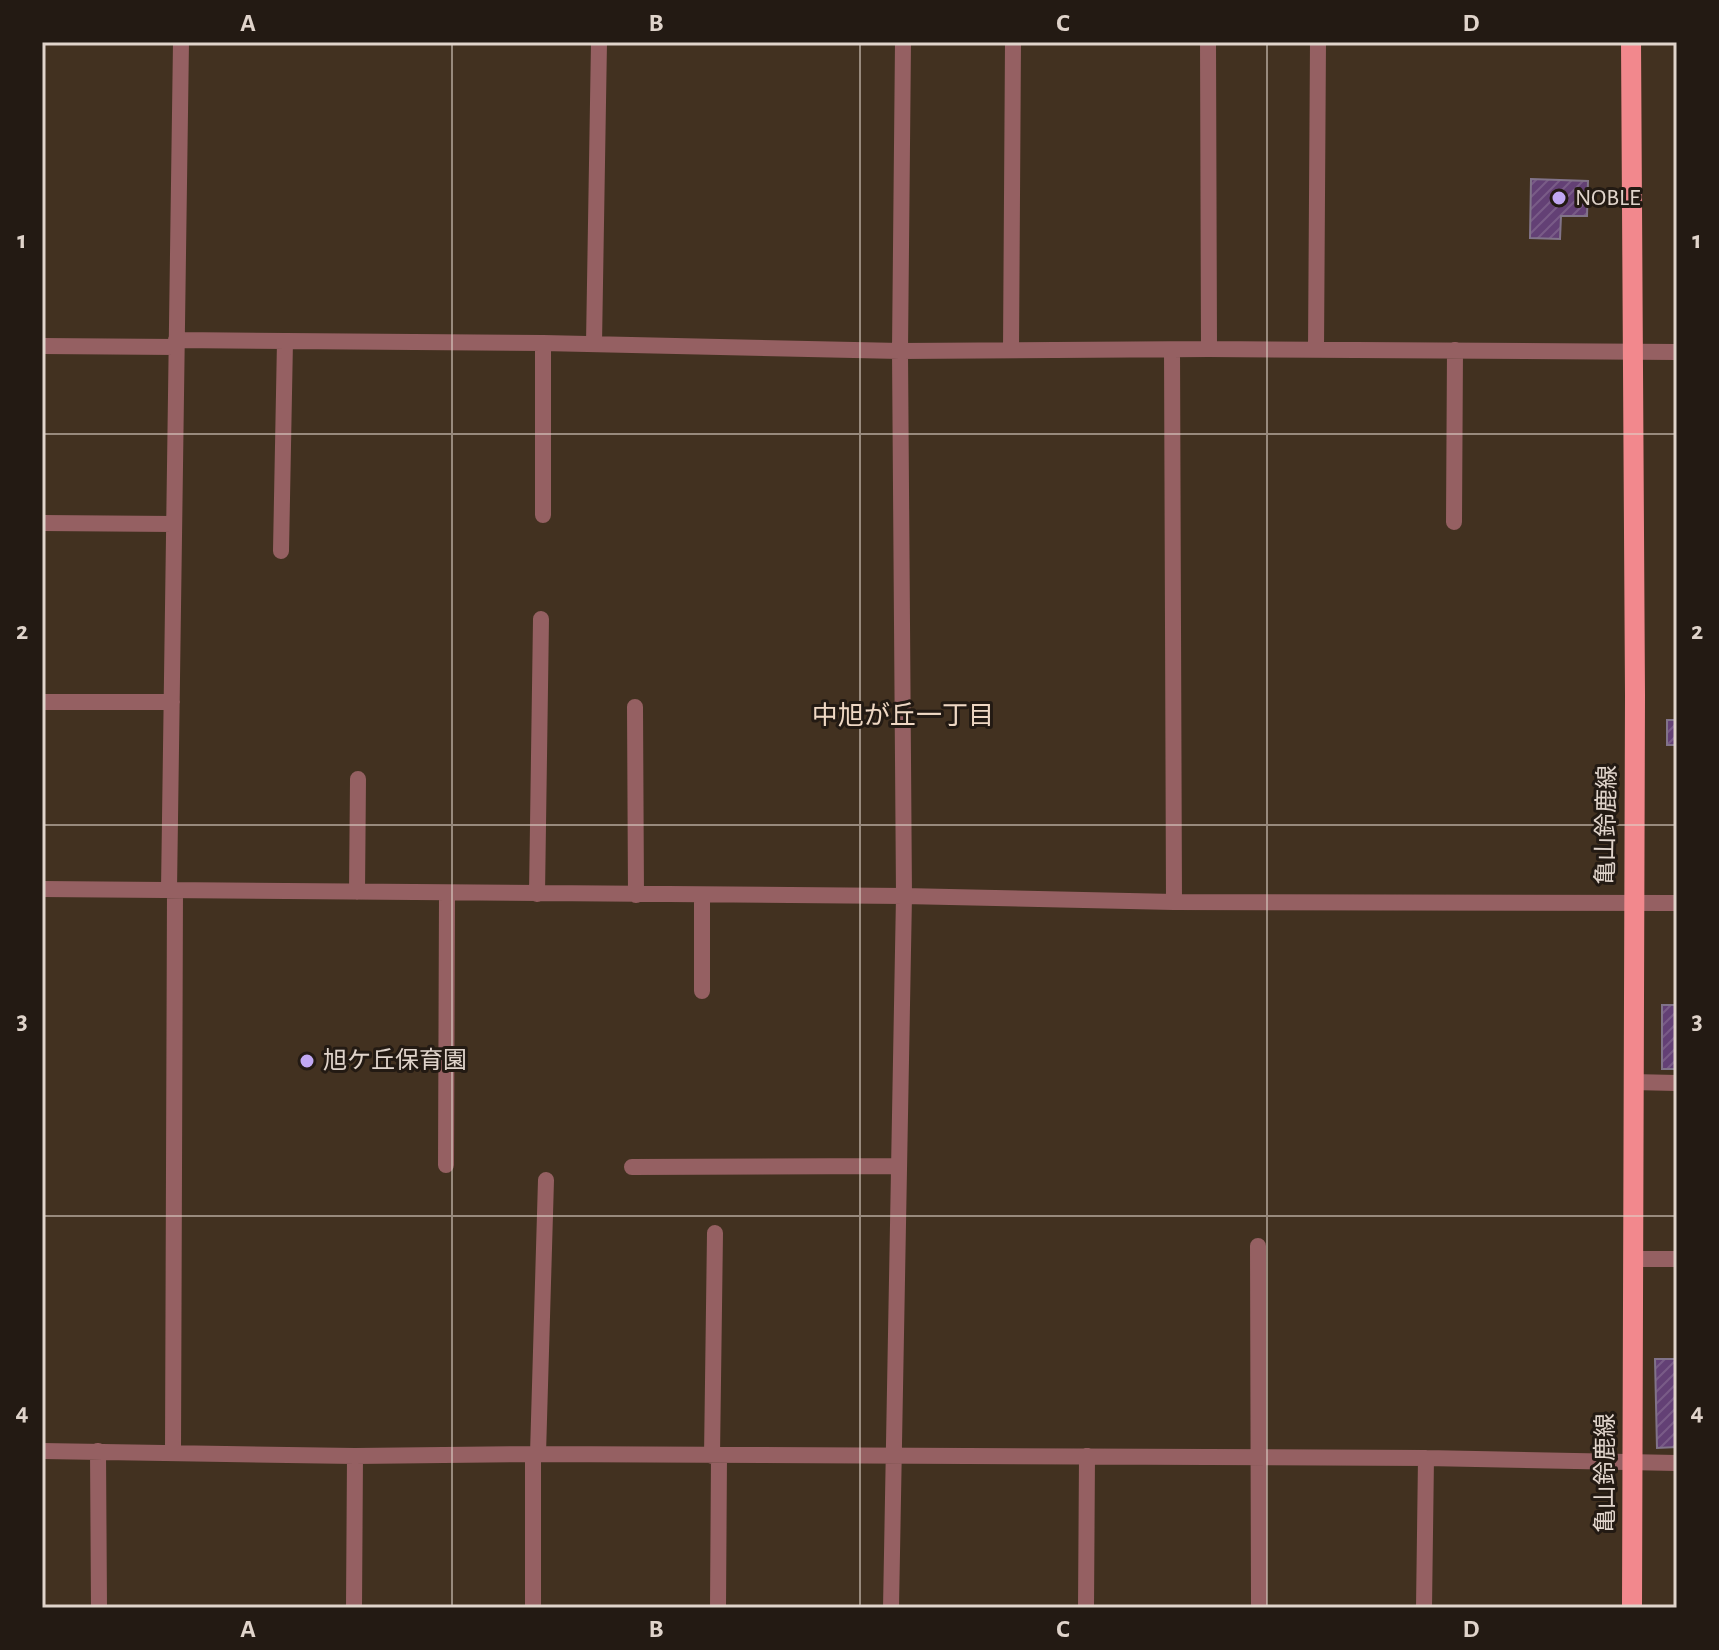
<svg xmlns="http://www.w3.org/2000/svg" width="1719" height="1650" viewBox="0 0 1719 1650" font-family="'Alegreya Sans','Noto Sans JP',sans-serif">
	<defs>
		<pattern id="building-hatch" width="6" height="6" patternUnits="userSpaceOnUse" patternTransform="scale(2)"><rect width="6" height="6" fill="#634075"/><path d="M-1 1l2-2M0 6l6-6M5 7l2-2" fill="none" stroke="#795b87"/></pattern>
	</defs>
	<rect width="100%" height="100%" fill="#423120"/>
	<path fill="url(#building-hatch)" stroke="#817389" stroke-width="2" d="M1531,179L1588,181L1587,216H1561L1560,239L1530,238Z
		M1667,720H1677V745H1667Z
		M1662,1005H1677V1069H1662Z
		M1655,1359H1677V1447L1657,1448Z"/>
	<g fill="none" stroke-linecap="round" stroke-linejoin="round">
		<path stroke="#956062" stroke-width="16" d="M1208,42L1209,349
			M176,340L543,343L900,351L1209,349L1677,352
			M594,344L599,42
			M42,346L176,347
			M1011,350L1013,42
			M1172,350L1174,902
			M1316,350L1318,42
			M543,515V343
			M1454,522L1455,350
			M42,523L174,524
			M281,551L285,341
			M42,702H172
			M635,707L636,895
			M42,889L904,896L1174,902L1677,903
			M169,890L181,42
			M357,892L358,779
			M537,894L541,619
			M702,991V895
			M1632,1082L1677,1083
			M446,1165L447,893
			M632,1167L898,1166
			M1258,1246L1259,1608
			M1632,1259H1677
			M42,1451L355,1456L533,1454L1426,1458L1677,1463
			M98,1451L99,1608
			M173,1452L175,891
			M538,1454L546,1180
			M712,1456L715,1233
			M354,1608L355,1456
			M533,1608V1454
			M718,1608L719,1456
			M891,1608L904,896L900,351L903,42
			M1086,1608L1087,1456
			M1424,1608L1426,1458"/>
		<path stroke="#f2888d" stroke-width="20" d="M1631,42L1635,695L1632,1608"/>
	</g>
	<path fill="none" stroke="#e0d4cb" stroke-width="2" stroke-opacity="0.55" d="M452,42V1608M860,42V1608M1267,42V1608M42,434H1677M42,825H1677M42,1216H1677"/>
	<g fill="#c1a8f3" stroke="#231a13" stroke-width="3">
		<circle cx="1559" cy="198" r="8"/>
		<circle cx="307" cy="1061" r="8"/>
	</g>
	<g text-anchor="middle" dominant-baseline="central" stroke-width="6" stroke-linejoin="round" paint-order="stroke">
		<g font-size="24" fill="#e0d4cb" stroke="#231a13" text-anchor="start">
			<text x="1575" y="198">NOBLE</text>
			<text x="323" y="1061">旭ケ丘保育園</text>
		</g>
		<g font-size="24" fill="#e0d4cb" stroke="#231a13">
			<text transform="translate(1607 825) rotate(-89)">亀山鈴鹿線</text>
			<text transform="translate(1606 1473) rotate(-90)">亀山鈴鹿線</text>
		</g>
		<g font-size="26" fill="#efd8c4" stroke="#231a13">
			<text x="903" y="716">中旭が丘一丁目</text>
		</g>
	</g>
	<rect width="1719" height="1650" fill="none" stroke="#231a13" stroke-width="88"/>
	<rect x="44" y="44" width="1631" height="1562" fill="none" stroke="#e0d4cb" stroke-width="3"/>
	<g font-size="26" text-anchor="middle" font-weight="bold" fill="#e0d4cb">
		<text x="248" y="31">A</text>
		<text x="656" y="31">B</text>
		<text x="1063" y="31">C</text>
		<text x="1471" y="31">D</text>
		<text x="22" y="248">1</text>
		<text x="1697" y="248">1</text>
		<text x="22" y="639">2</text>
		<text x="1697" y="639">2</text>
		<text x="22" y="1029">3</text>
		<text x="1697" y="1029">3</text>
		<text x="22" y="1420">4</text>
		<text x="1697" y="1420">4</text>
		<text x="248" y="1637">A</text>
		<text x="656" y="1637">B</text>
		<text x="1063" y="1637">C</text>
		<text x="1471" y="1637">D</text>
	</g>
</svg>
